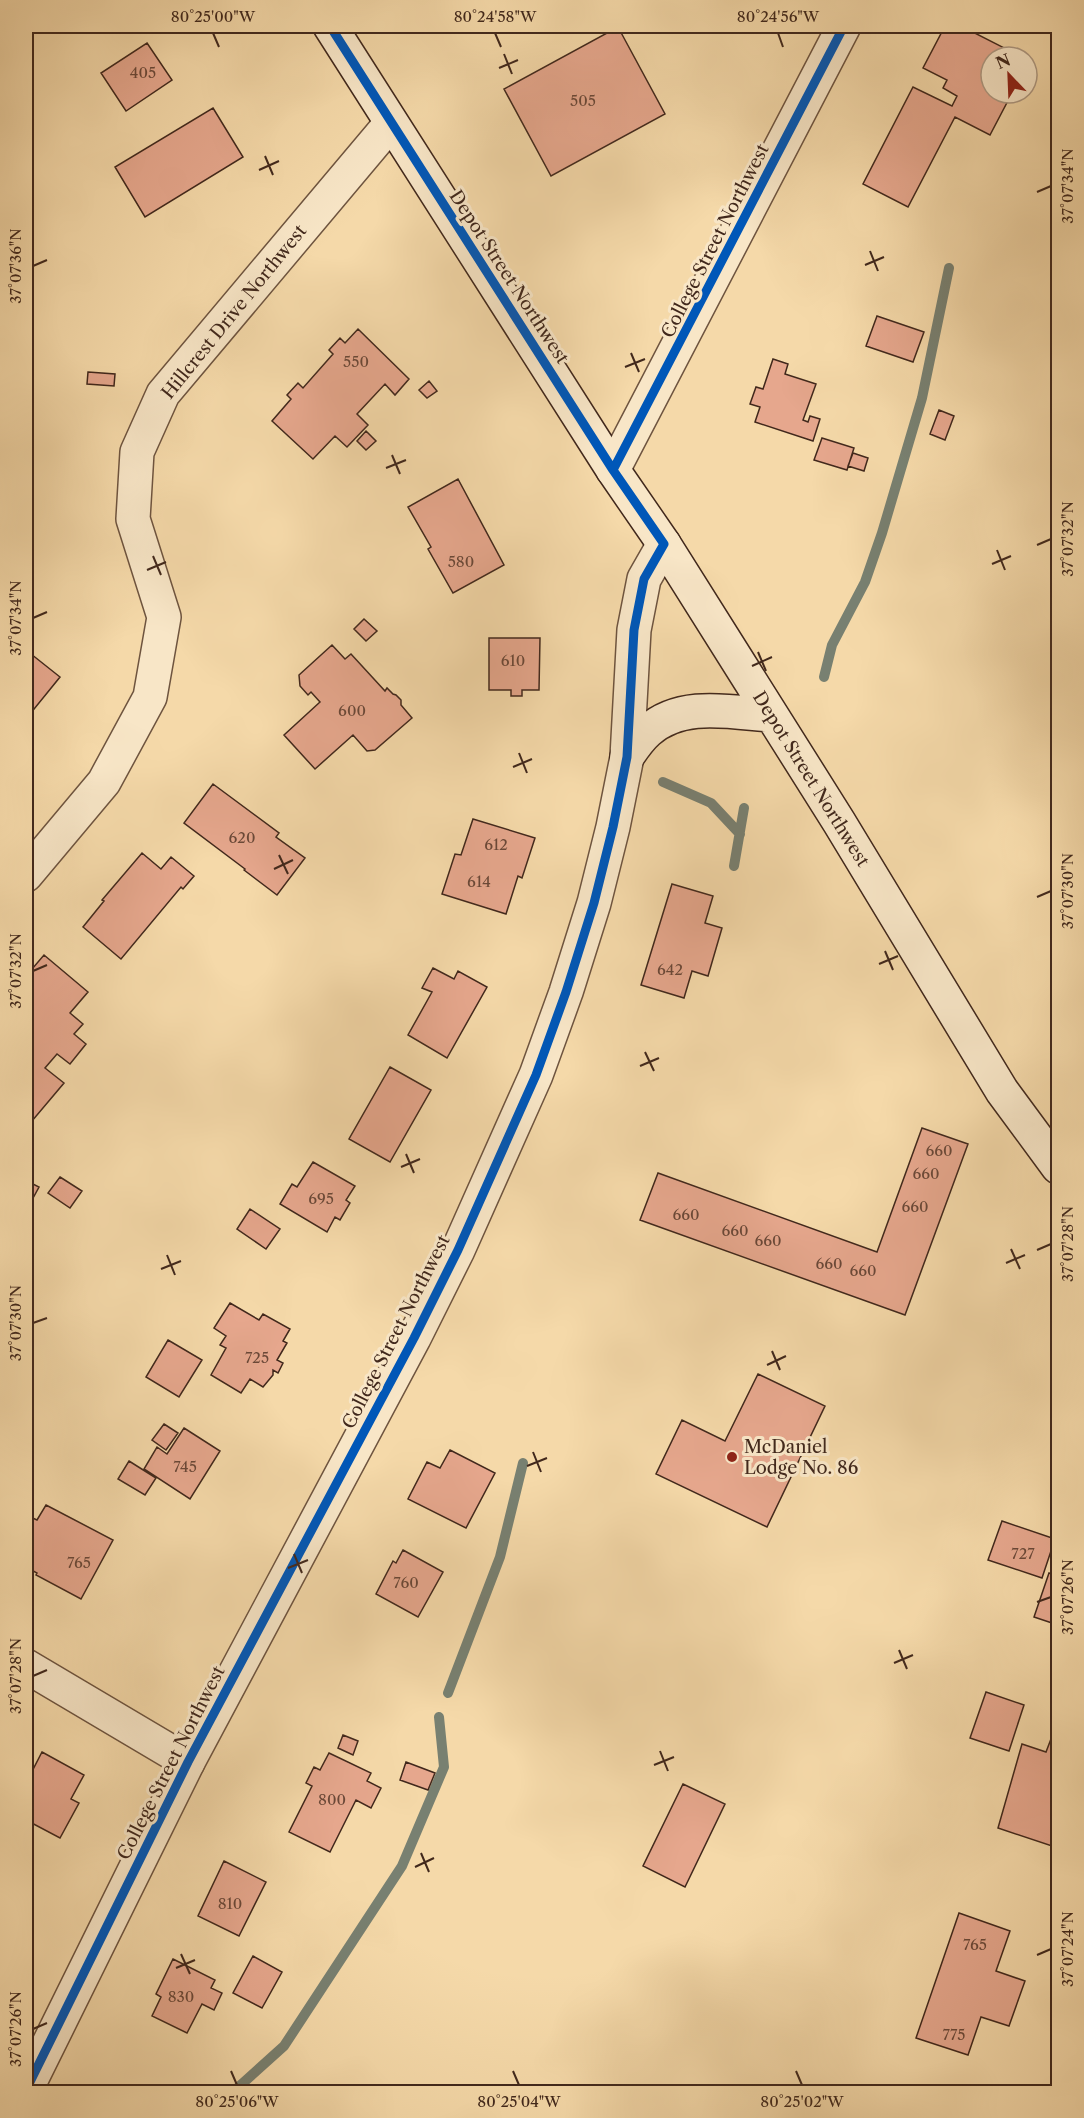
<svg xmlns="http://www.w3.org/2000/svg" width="1084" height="2118" viewBox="0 0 1084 2118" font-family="'Libre Caslon Text',serif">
	<rect width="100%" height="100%" fill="#f5d9a9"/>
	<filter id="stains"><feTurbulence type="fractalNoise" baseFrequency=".00333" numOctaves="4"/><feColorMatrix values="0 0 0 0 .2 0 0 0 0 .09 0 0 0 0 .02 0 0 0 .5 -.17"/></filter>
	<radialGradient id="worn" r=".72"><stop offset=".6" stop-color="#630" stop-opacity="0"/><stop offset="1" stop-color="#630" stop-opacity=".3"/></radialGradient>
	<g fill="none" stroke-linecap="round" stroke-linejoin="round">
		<path stroke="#788071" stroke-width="10" d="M824,677L832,645L865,582L882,533L922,398L949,268
			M663,782L711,803L740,834
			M734,866L744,808
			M448,1693L500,1557L523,1463
			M233,2092L284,2046L402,1866L444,1767L439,1717"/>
	</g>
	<path fill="#e6a78d" stroke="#41281c" stroke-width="1.5" d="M945,26H961L1022,57H991V93H1012L990,135L955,117L908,207L863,184L913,87L952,106L957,96L943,88L947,80L923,68Z
		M618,27L665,114L551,176L504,89Z
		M147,43L172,80L126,111L101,73Z
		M213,108L243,157L145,217L115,167Z
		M877,316L924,332L913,362L866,346Z
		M358,329L409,379L395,395L385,384L357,414L368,425L347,447L335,436L313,459L272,421L291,399L287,395L298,383L303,388L333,354L329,350L340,338L345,343Z
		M773,359L788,364L785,374L816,384L803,420L808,422L810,416L820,419L813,441L755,422L760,407L750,404L756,387L763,389Z
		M88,372L115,374L114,386L87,384Z
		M429,381L437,391L427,398L419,390Z
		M939,410L954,416L945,440L930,434Z
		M366,431L376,441L366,450L357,441Z
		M822,438L854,448L847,470L814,460Z
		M853,453L868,458L864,471L848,466Z
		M458,479L504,565L453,593L428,549L431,547L408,507Z
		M364,619L377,631L366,641L354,629Z
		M489,638H540L539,690H522V696H511V690H489Z
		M332,645L345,659L351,654L385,691L387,688L393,694L396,695L401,700V705L412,718L375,750L367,751L353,735L315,769L284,735L320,702L311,692L308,695L300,686L299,675Z
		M26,650L60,677L26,719Z
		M213,784L279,833L276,837L305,858L277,895L244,870L245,869L184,823Z
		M473,819L535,838L522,878L518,876L506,914L442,894L455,854L461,855Z
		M142,853L161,869L171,857L194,876L183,889L181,887L121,959L83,927L104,901L102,900Z
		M672,884L713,896L705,923L722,928L708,976L692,971L684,998L641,985Z
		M44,955L88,992L70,1013L83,1024L74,1034L86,1044L70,1064L57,1054L45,1068L64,1083L32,1121L26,1116V976Z
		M433,968L454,979L458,971L487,987L447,1058L408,1035L432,992L422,988Z
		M390,1067L431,1090L390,1162L349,1139Z
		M922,1128L968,1144L905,1315L640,1220L658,1173L877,1252Z
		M313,1162L355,1186L346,1200L350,1203L340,1220L335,1217L327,1232L280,1204L292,1184L297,1187Z
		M60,1177L82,1191L70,1208L48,1193Z
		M29,1182L39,1187L32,1200L26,1196V1188Z
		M250,1209L280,1229L266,1249L237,1229Z
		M230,1303L259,1320L263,1314L290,1329L283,1341L287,1343L277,1360L283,1363L278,1373L273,1370V1375L263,1387L250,1379L241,1393L211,1375L226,1348L220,1345L226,1336L214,1328Z
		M168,1340L202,1360L179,1397L146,1377Z
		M758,1374L825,1406L767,1527L656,1474L682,1420L725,1441Z
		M164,1424L178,1433L166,1450L152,1440Z
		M184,1428L220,1451L190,1499L144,1469L157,1447L167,1454Z
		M450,1450L495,1473L466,1528L408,1499L427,1462L440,1468Z
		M129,1461L156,1478L145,1495L118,1479Z
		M46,1505L113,1540L81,1599L36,1575L37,1573L26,1567V1515L37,1520Z
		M1002,1521L1055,1539L1042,1578L988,1560Z
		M403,1550L443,1572L418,1617L376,1594L393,1561L396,1563Z
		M1049,1573L1058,1576V1637L1055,1635L1058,1625L1034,1617Z
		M986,1692L1024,1705L1009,1751L970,1738Z
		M343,1735L358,1741L353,1755L338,1748Z
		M1051,1739L1058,1741V1848L998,1828L1022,1744L1046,1752Z
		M42,1752L84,1775L71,1799L79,1803L60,1838L26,1820V1783Z
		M329,1753L371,1773L367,1781L381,1788L371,1808L356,1800L330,1852L289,1832L312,1786L306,1783L314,1767L320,1770Z
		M406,1762L435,1773L428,1790L400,1780Z
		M683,1784L725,1804L685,1887L643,1866Z
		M224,1861L266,1882L239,1936L198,1916Z
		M959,1913L1010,1931L996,1971L1025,1981L1009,2026L981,2017L968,2055L916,2038Z
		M253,1956L282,1972L262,2008L233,1993Z
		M173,1959L215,1980L211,1988L222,1993L214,2010L202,2004L187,2033L152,2016L161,1997L156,1994Z"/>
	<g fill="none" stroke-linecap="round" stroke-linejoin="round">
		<defs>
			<path id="minor" d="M613,470L844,26
				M26,875L104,782L150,697L164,617L133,519L137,452L163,394L391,123
				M26,1666L188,1762"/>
			<path id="tertiary" d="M26,2090L188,1762L414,1338L458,1250L536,1075L566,992L594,903L613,827L627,757L634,630L644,579L664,544"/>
			<path id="secondary" d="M330,26L613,470L664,544L839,822L1002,1091L1058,1167
				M627,757C633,748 640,738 648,731C681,701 730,712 770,715"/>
		</defs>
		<use href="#minor" stroke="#6e543f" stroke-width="36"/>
		<use href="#tertiary" stroke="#6e543f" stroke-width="36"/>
		<use href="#secondary" stroke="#41281c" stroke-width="36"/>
		<use href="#minor" stroke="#f8e6c7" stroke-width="33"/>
		<use href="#tertiary" stroke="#f8e6c7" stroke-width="33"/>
		<use href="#secondary" stroke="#f8e6c7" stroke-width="33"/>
		<defs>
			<path id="cycleway" d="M613,470L844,26
				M26,2090L188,1762L414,1338L458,1250L536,1075L566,992L594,903L613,827L627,757L634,630L644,579L664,544L613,470L330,26"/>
		</defs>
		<use href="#cycleway" stroke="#f8e6c7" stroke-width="13"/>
		<use href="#cycleway" stroke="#0057b8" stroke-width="9"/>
	</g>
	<path fill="none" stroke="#41281c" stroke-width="2" d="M213,33L219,47M495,33L501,47M778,33L783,47M504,54L512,74M499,68L518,60M265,156L273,175M259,170L279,161M1037,192L1051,186M870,251L878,271M865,265L884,257M33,266L47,260M631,353L639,372M625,367L645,359M392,455L400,474M386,468L406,460M1037,545L1051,539M997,550L1005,570M153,556L161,575M992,564L1011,556M147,570L166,562M33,618L47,612M758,652L766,671M752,666L772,657M519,753L527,773M513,767L532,759M279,855L288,874M274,869L293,860M1037,897L1051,891M885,951L893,970M879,964L898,956M33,971L47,965M645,1052L654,1071M640,1066L659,1058M406,1154L414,1173M401,1167L420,1159M1011,1249L1020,1269M1037,1250L1051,1244M167,1255L175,1275M1006,1263L1025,1255M161,1269L181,1261M33,1323L47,1318M772,1351L780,1370M767,1365L786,1356M533,1452L541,1472M527,1466L547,1458M294,1554L302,1573M288,1568L308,1560M1037,1602L1051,1597M899,1650L907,1669M894,1663L913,1655M33,1676L47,1670M660,1751L668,1771M654,1765L674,1757M421,1853L429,1872M415,1867L434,1858M181,1954L190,1974M1037,1955L1051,1949M176,1968L195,1960M33,2029L47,2023M231,2071L237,2085M513,2071L519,2085M796,2071L802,2085"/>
	<circle fill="#8f2418" stroke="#f8e6c7" stroke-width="2" cx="732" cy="1457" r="6"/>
	<g text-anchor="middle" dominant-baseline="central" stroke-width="6" stroke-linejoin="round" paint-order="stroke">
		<g font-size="15" fill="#6a4838">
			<text x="143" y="72">405</text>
			<text x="583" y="100">505</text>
			<text x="356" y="361">550</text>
			<text x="461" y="561">580</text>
			<text x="513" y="660">610</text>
			<text x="352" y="710">600</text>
			<text x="242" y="837">620</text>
			<text x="496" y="844">612</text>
			<text x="479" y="881">614</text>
			<text x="670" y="969">642</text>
			<text x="939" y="1150">660</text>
			<text x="926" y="1173">660</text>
			<text x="321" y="1198">695</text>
			<text x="915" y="1206">660</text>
			<text x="686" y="1214">660</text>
			<text x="735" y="1230">660</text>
			<text x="768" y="1240">660</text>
			<text x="829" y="1263">660</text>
			<text x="863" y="1270">660</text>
			<text x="257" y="1357">725</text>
			<text x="185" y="1466">745</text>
			<text x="1023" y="1553">727</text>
			<text x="79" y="1562">765</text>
			<text x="406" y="1582">760</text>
			<text x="332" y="1799">800</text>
			<text x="230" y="1903">810</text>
			<text x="975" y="1944">765</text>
			<text x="181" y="1996">830</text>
			<text x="954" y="2034">775</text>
		</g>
		<g font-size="18" fill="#41281c" stroke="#f8e6c7">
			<text transform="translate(715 241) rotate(-63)">College Street Northwest</text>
			<text transform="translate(509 277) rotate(57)">Depot Street Northwest</text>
			<text transform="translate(234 312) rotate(-51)">Hillcrest Drive Northwest</text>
			<text transform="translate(811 779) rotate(58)">Depot Street Northwest</text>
			<text transform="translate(396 1332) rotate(-63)">College Street Northwest</text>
			<text transform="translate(171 1763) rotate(-63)">College Street Northwest</text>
		</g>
		<g font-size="18" fill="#41281c" stroke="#f8e6c7" text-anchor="start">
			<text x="744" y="1447">McDaniel<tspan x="744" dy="21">Lodge No. 86</tspan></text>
		</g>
	</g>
	<rect width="1084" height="2118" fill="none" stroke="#f5d9a9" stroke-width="66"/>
	<g transform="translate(1009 75) rotate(337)"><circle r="28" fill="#f8e6c7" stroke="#af9a83" stroke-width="1.5"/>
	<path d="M0-4.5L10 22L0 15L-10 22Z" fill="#8f2418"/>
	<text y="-9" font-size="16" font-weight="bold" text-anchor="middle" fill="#41281c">N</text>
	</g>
	<rect x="33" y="33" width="1018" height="2052" fill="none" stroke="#41281c" stroke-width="2"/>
	<g font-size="15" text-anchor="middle" fill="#41281c">
		<text x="213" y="22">80°25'00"W</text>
		<text x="495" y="22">80°24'58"W</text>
		<text x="778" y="22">80°24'56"W</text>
		<text transform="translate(1068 186) rotate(-90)" y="5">37°07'34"N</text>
		<text transform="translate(16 266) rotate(-90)" y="5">37°07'36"N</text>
		<text transform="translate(1068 539) rotate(-90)" y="5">37°07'32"N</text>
		<text transform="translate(16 618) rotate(-90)" y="5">37°07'34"N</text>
		<text transform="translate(1068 891) rotate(-90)" y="5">37°07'30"N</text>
		<text transform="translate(16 971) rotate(-90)" y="5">37°07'32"N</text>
		<text transform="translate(1068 1244) rotate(-90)" y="5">37°07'28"N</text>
		<text transform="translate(16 1323) rotate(-90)" y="5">37°07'30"N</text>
		<text transform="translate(1068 1597) rotate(-90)" y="5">37°07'26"N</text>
		<text transform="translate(16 1676) rotate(-90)" y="5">37°07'28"N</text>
		<text transform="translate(1068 1949) rotate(-90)" y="5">37°07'24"N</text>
		<text transform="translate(16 2029) rotate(-90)" y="5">37°07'26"N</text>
		<text x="237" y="2107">80°25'06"W</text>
		<text x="519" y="2107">80°25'04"W</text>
		<text x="802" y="2107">80°25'02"W</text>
	</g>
	<rect width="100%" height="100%" filter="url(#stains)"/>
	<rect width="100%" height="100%" fill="url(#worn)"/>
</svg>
